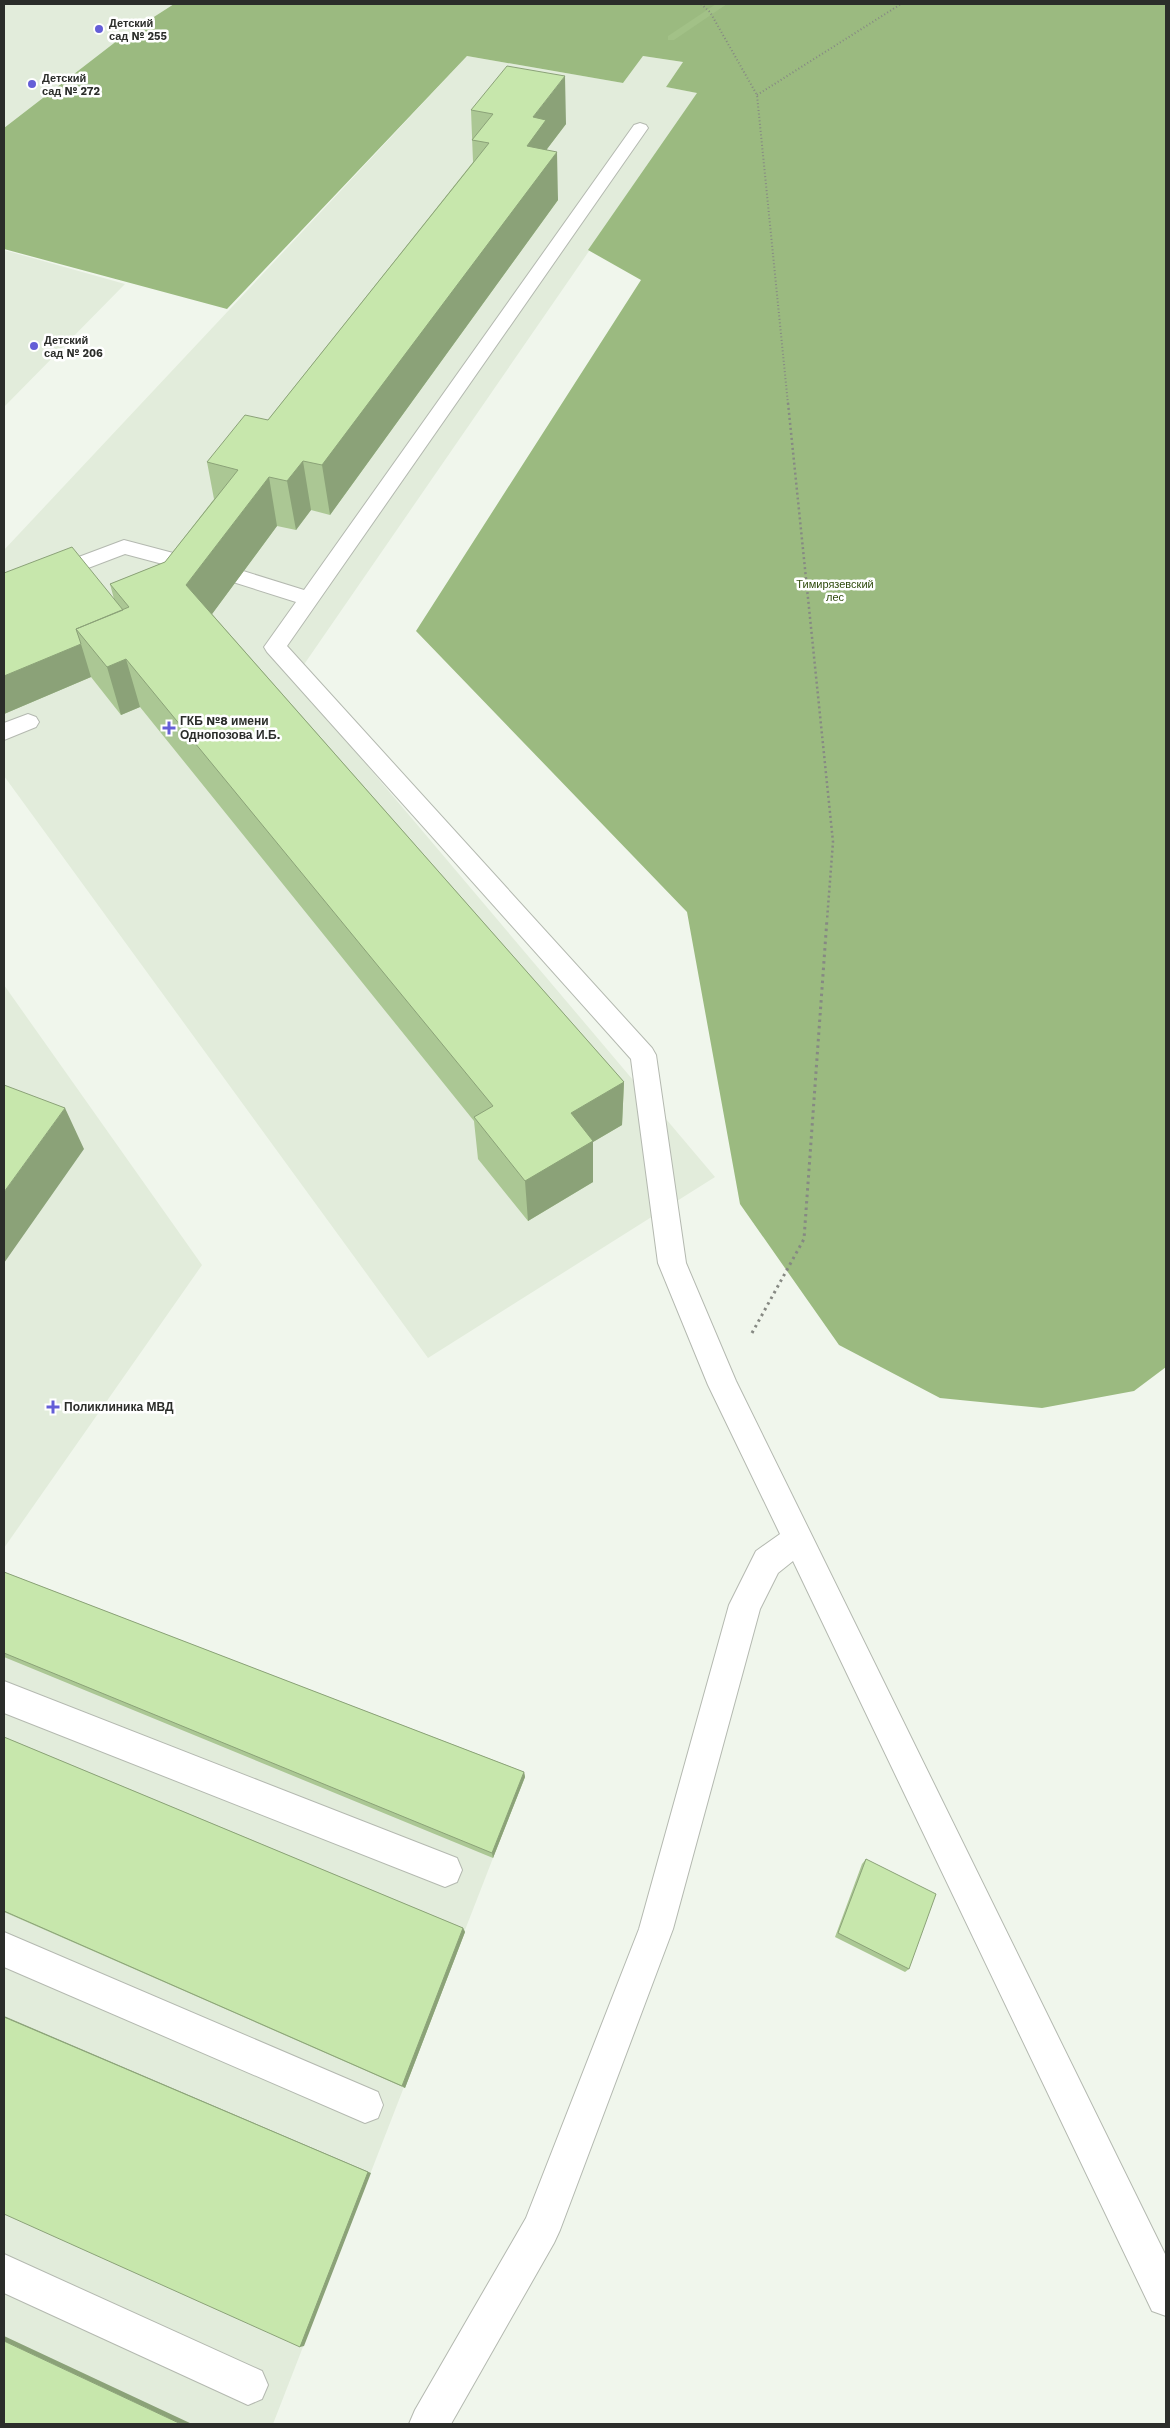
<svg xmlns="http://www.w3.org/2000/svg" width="1170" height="2428" viewBox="0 0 1170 2428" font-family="'Work Sans',sans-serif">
	<rect width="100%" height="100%" fill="#f0f6ec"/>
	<path fill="#e2ecdb" d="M4,4H174L118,40L4,128Z
		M467,56L623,83L643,56L683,62L666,87L698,93L294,679L715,1177L428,1358L4,776V550Z
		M4,250L125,284L4,407Z
		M4,985L202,1265L4,1548Z
		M4,1577L493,1858L273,2424H4Z"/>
	<path fill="#9bba80" d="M174,4H1166V1367L1134,1391L1042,1408L940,1398L839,1345L740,1204L687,912L416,631L641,280L588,250L697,93L666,87L683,62L643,56L623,83L467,56L227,309L4,249V128L118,40Z"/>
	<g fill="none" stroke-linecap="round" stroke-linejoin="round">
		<path fill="#a2c187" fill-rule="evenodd" d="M716,4H727L674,40H668V36Z"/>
		<defs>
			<path id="lane" d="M640,123L646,125L648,128L287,646L652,1048L656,1055L686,1263L736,1381L1166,2256V2316L1152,2311L793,1561L778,1573L760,1609L673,1929L560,2230L554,2243L451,2424H409L415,2410L526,2218L639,1929L729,1605L756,1551L780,1534L708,1385L658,1263L631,1059L267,652L264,647L296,602L233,582L230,577L233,572L240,570L304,590L634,125Z
				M124,540L211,563L214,568L211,573L204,575L125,554L4,600V585Z
				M28,714L36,717L39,722L36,727L4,740V723Z
				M4,1681L457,1858L462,1870L457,1882L445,1887L4,1713Z
				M4,1932L378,2092L383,2105L378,2118L365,2123L4,1967Z
				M4,2254L262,2371L268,2385L262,2399L248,2405L4,2293Z"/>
		</defs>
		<use href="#lane" stroke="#b4b9b0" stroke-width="2"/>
		<path stroke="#868983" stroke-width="2" stroke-dasharray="1 2.5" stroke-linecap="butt" d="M701,4L710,12L757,95L788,404
			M757,95L901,4"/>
		<path stroke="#868983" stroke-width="2.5" stroke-dasharray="2 3" stroke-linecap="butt" d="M788,403L833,842L827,920"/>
		<path stroke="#868983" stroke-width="3" stroke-dasharray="2.5 4" stroke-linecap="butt" d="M752,1333L804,1239L827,919"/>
		<use href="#lane" fill="#fff" fill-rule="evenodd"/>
	</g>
	<path fill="#abc794" d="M471,110L566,124L547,149L558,200L330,515L311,510L296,530L277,526L212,614L624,1082L622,1125L593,1142V1182L528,1221L478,1159L474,1121L140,707L121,715L91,677L4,714V573L114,599L110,584L165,562L214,499L207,462L268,420L473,162Z
		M4,1572L524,1772L525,1777L493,1858L4,1657Z
		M4,1737L463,1928L465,1932L405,2088L4,1912Z
		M866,1859L909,1969L905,1972L835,1937L862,1864Z"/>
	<path fill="#8ba278" d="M565,76L566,124L547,149V165L557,152L558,200L330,515L322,465L527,146L533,117Z
		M303,461L311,510L296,530L287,481Z
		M269,477L277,526L198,633L186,585Z
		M81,644L91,677L4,714V676Z
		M126,659L140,707L121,715L107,667Z
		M624,1082L622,1125L593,1142V1182L528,1221L525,1181L571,1113Z
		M65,1108L84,1149L4,1263V1192Z
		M524,1772L525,1777L493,1858L492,1853Z
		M463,1928L465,1932L405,2088L402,2086Z
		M4,2016L371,2173L304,2346L300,2347Z
		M4,2336L192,2424H181L4,2341Z"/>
	<path fill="#c7e7ac" stroke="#8ba278" d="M507,66L565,76L533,117L546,120L527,146L557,152L322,465L303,461L287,481L269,477L186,585L624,1082L571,1113L593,1141L525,1181L474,1117L493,1106L126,659L107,667L76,629L129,607L110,584L165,562L238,470L207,462L245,415L268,420L489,143L472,140L493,114L471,110Z
		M72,547L123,610L76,629L81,644L4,676V573Z
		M4,1085L65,1108L4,1192Z
		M4,1572L524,1772L492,1853L4,1653Z
		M4,1737L463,1928L402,2086L4,1911Z
		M866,1859L936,1894L909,1969L838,1933Z
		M4,2017L368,2172L300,2347L4,2214Z
		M4,2341L181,2424H4Z"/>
	<g fill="#645ed7" stroke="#fff" stroke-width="2">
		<circle cx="99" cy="29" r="5"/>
		<circle cx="32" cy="84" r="5"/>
		<circle cx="34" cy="346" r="5"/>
		<path d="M166.5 720.5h5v5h5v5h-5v5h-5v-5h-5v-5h5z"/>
		<path d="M50.5 1399.5h5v5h5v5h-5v5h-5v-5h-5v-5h5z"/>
	</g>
	<g text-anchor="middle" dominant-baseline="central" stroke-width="5" stroke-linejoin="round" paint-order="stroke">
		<g font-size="11" font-weight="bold" fill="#2b2d2a" stroke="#fff" text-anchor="start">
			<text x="109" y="23">Детский<tspan x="109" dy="13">сад № 255</tspan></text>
			<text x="42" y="78">Детский<tspan x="42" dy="13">сад № 272</tspan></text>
			<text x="44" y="340">Детский<tspan x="44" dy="13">сад № 206</tspan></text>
		</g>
		<g font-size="11" fill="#2e4a0b" stroke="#fff">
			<text x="835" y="584">Тимирязевский<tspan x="835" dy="13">лес</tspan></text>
		</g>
		<g font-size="12" font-weight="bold" fill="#2b2d2a" stroke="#fff" text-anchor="start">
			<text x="180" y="721">ГКБ №8 имени<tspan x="180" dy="14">Однопозова И.Б.</tspan></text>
			<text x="64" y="1407">Поликлиника МВД</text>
		</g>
	</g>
	<rect width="1170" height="2428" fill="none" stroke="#2b2d2a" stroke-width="10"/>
</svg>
